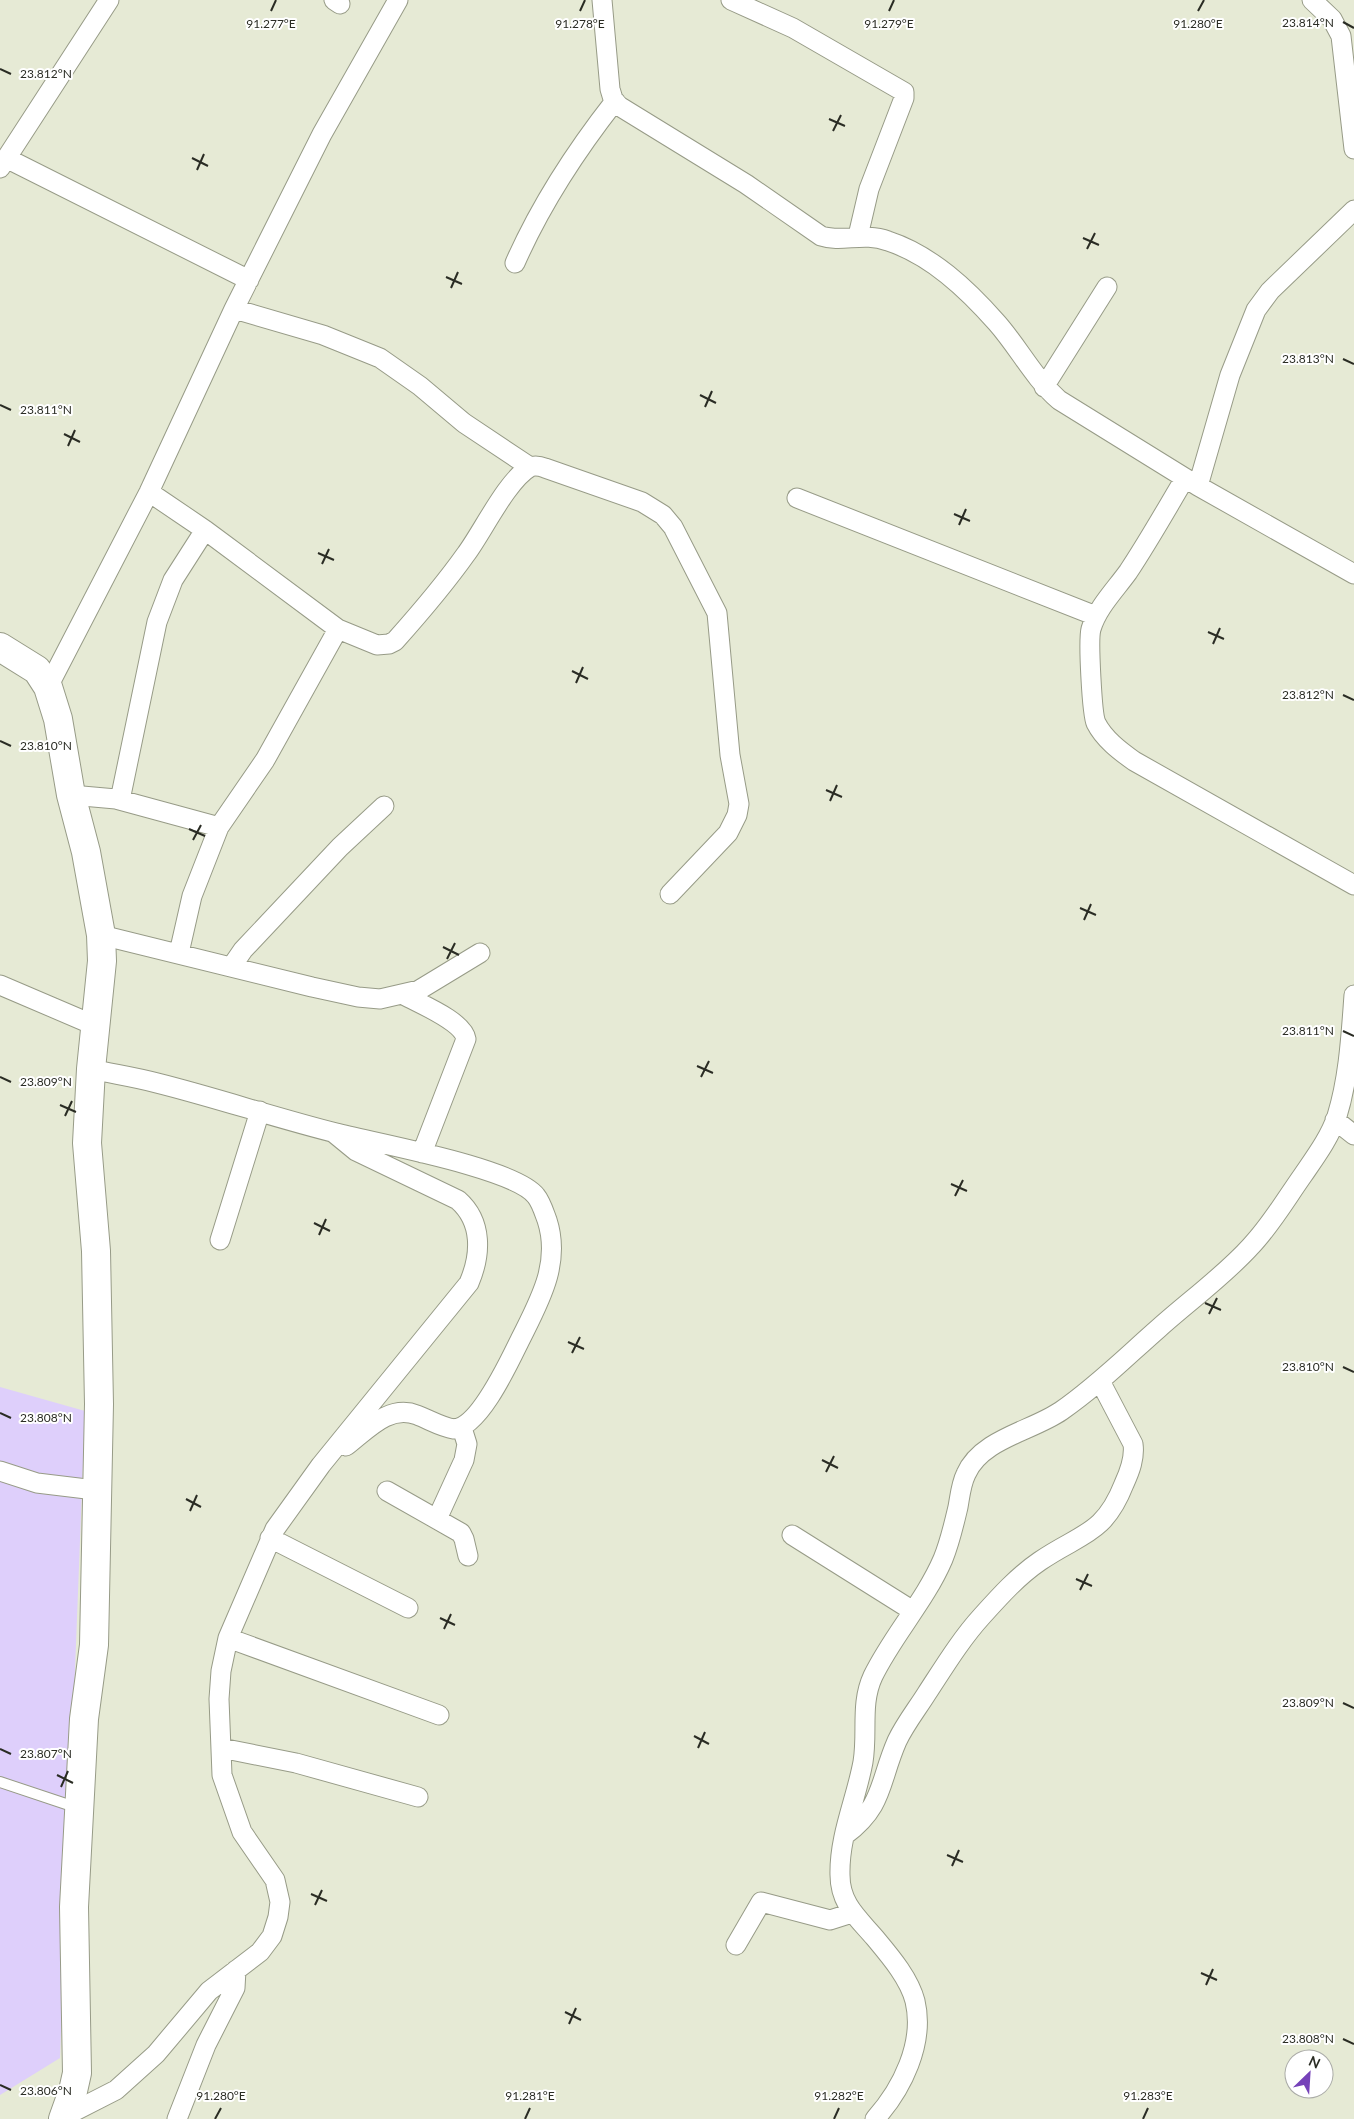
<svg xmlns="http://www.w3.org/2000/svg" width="1354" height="2119" viewBox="0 0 1354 2119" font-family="Lato,sans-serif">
	<rect width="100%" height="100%" fill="#e6ead5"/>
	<path fill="#decffb" d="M0,1387L85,1411L60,2058L0,2095Z"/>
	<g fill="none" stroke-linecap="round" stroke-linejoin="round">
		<defs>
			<path id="lane" d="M0,1782L78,1808"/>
			<path id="street" d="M334,0L340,4
				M602,0L610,89L613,99L619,106L746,184L821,236C842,243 863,232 888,241C931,255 967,289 997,323C1019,348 1033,377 1059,400L1198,486L1354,574
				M731,0L793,28L904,92V98L869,189L858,236
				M1312,0L1332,19L1341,36L1354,149
				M6,158L249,280
				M0,168L109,0
				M515,263C541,204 575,152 615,101
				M234,309L323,335L380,358L420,386L464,423L530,467
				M1044,387L1107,287
				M1185,478C1166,510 1148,542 1128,572C1115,590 1097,608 1091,629C1088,640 1092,714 1096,723C1104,739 1120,751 1134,761L1354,885
				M1198,486L1230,375L1256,310L1270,291L1354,210
				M149,492L205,530L338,629L377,645L389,644L395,641C420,613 444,585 466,554C482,533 507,480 530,467C535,465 540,466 545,468L642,502L663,515L673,527L717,613L730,755L739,804L737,815L728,833L670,894
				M797,498L1096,616
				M48,687L149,492L234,309L322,134L398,0
				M71,795L116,799L219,827
				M120,800L157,622L173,580L205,530
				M101,935L312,987L358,997L380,999L419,990L480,953
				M179,953L192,896L219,827L265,760L338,629
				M232,966L243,950L340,847L384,806
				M0,985L96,1026
				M404,995C420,1004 463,1021 466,1039L422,1153
				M91,1069C113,1074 135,1077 157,1083C217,1098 276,1118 336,1133C374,1143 515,1168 536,1196C541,1202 544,1212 547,1220C561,1263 540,1300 521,1338C510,1360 480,1427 454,1429C441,1427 430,1420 417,1415C389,1404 367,1430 346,1446
				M1335,1120L1354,1135
				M220,1240L260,1111
				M0,1471L37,1483L95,1490
				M387,1491L461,1533L464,1539L468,1556
				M437,1519L464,1460L467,1444L462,1428
				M792,1535L913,1611
				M270,1538L408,1608
				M228,1638L439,1715
				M221,1748L296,1763L418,1797
				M845,1835C884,1806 879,1782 897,1741C905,1724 917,1709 927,1693C944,1667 961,1639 982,1616C1000,1596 1018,1576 1040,1561C1081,1533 1104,1535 1124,1484C1130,1471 1135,1458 1133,1444L1100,1381
				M736,1945L761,1902L830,1920L852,1913
				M65,2116L116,2090L156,2054L209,1991L260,1952L272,1936L278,1917L280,1902L275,1880L242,1832L222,1775L219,1699L221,1671L228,1638L275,1529L321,1465L469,1283C481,1255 483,1222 458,1200L356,1151L334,1133
				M177,2119L206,2045L235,1988L236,1970
				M875,2119C902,2089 925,2043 915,2001C909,1978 890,1956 875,1938C858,1918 840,1904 840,1875C839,1836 856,1800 863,1762C868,1732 860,1704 873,1676C893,1635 925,1601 943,1559C950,1542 954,1524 958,1507C960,1496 961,1484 966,1474C981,1439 1032,1431 1061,1411C1096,1387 1127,1356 1159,1328C1189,1301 1224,1276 1251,1246C1271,1225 1286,1199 1303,1175C1316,1156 1330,1137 1337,1116C1349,1077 1351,1035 1354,995"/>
			<path id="secondary" d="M0,647L37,670L48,687L58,719L71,795L86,852L101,935L102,961L91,1069L87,1143L96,1251L99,1404L94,1645L84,1719L74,1907L77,2073L73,2091L63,2119"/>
		</defs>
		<use href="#lane" stroke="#979b87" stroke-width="12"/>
		<use href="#street" stroke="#979b87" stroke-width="21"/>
		<use href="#secondary" stroke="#979b87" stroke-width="30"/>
		<use href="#lane" stroke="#fff" stroke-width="10"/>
		<use href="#street" stroke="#fff" stroke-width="19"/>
		<use href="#secondary" stroke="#fff" stroke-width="28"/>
	</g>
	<path fill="none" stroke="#2a2c24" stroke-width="2" d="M271,11L276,0M580,11L585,0M889,11L894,0M1198,11L1204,0M1343,22L1354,28M0,69L11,74M829,119L845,126M833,131L841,115M192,158L208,166M197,170L204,154M1083,238L1099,245M1087,249L1095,233M446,277L462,284M451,288L458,272M1343,359L1354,364M700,395L716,403M0,405L11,410M705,407L712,391M64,434L80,442M68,446L75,430M954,514L970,521M959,525L966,509M318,553L334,560M322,564L329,549M1208,632L1224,639M1213,644L1220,628M572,671L588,679M576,683L583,667M1343,695L1354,700M0,741L11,746M826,790L842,797M830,801L837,785M189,829L205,836M193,840L201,825M1080,908L1096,915M1084,920L1091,904M443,947L459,955M447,959L455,943M1343,1031L1354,1036M697,1066L713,1073M0,1077L11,1082M701,1077L709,1061M60,1105L76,1112M65,1116L72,1101M951,1184L967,1191M955,1196L963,1180M314,1223L330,1231M319,1235L326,1219M1205,1303L1221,1310M1209,1314L1217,1298M568,1342L584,1349M572,1353L580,1337M1343,1367L1354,1372M0,1413L11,1418M822,1460L838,1468M826,1472L834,1456M186,1499L201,1507M190,1511L197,1495M1076,1579L1092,1586M1080,1590L1088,1574M440,1618L455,1625M444,1629L451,1614M1343,1703L1354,1708M694,1736L709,1744M698,1748L705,1732M0,1749L11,1754M57,1775L73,1783M61,1787L68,1771M947,1855L963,1862M952,1866L959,1850M311,1894L327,1901M315,1905L322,1890M1201,1973L1217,1980M1206,1985L1213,1969M565,2012L581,2020M569,2024L576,2008M1343,2039L1354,2044M0,2085L11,2090M215,2119L221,2108M525,2119L530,2108M834,2119L839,2108M1143,2119L1148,2108"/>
	<g font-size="12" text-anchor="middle" fill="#2a2c24" stroke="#fff" stroke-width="4" stroke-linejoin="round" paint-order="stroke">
		<text x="1308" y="27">23.814°N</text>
		<text x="271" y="28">91.277°E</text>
		<text x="580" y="28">91.278°E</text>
		<text x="889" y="28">91.279°E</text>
		<text x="1198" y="28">91.280°E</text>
		<text x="46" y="78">23.812°N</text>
		<text x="1308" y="363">23.813°N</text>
		<text x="46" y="414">23.811°N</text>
		<text x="1308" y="699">23.812°N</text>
		<text x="46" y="750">23.810°N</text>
		<text x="1308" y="1035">23.811°N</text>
		<text x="46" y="1086">23.809°N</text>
		<text x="1308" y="1371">23.810°N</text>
		<text x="46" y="1422">23.808°N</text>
		<text x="1308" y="1707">23.809°N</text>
		<text x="46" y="1758">23.807°N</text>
		<text x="1308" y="2043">23.808°N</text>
		<text x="46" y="2095">23.806°N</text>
		<text x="221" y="2100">91.280°E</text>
		<text x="530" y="2100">91.281°E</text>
		<text x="839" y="2100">91.282°E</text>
		<text x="1148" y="2100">91.283°E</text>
	</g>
	<g transform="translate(1309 2074) rotate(25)"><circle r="24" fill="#ffffff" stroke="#aaaba7"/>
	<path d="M0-4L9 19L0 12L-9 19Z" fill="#7642b9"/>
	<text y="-8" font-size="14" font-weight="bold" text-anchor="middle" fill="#2a2c24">N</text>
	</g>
</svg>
